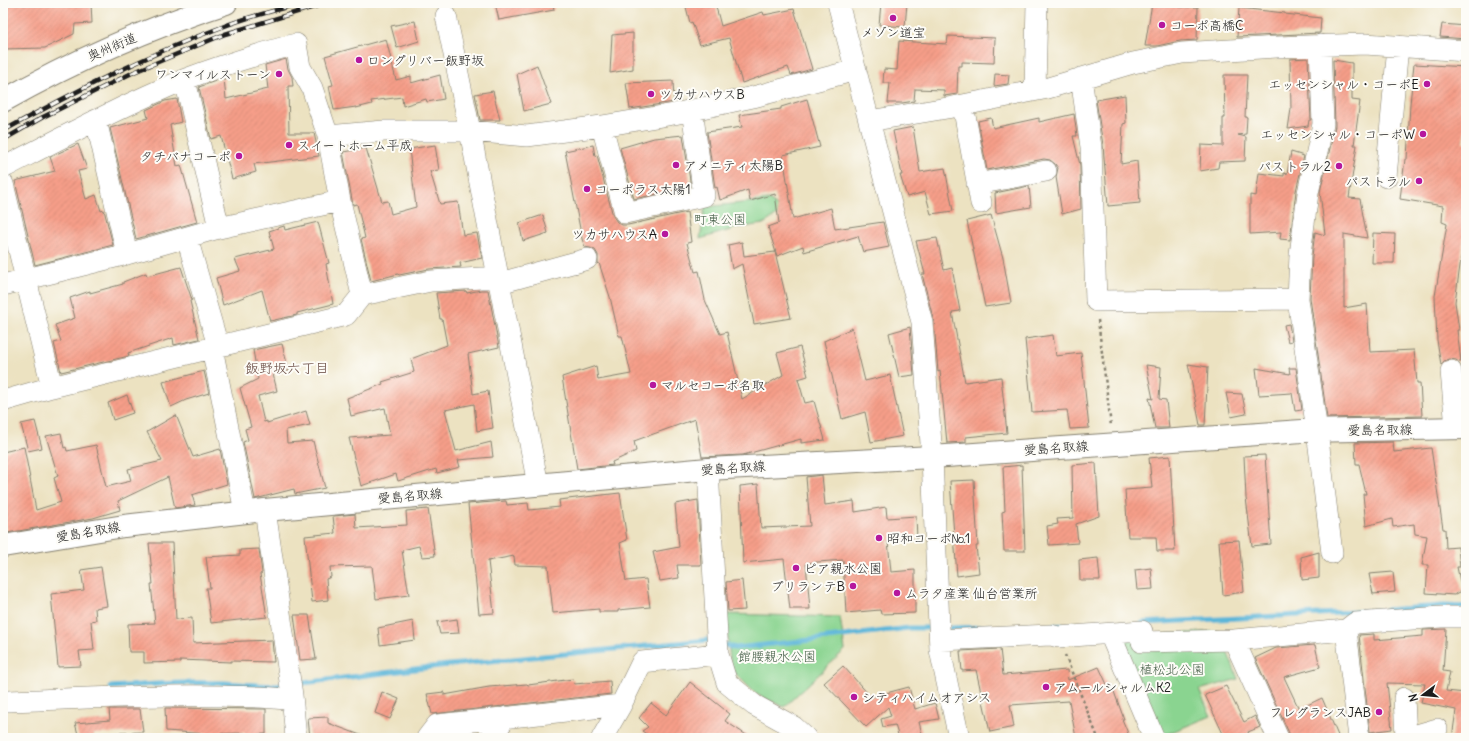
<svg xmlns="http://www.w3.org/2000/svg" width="1469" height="741" viewBox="0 0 1469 741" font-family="Delius,'Klee One',sans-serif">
	<defs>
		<pattern id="building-hatch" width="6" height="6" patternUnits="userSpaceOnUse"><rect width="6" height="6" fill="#f69e89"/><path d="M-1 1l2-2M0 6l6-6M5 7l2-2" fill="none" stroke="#d28876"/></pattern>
	</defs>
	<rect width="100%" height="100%" fill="#fdfcf7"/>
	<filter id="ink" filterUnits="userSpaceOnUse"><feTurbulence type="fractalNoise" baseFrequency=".025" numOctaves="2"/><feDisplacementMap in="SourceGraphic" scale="8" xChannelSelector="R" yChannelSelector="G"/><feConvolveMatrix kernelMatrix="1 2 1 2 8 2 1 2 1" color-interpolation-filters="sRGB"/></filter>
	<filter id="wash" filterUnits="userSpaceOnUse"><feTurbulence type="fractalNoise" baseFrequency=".012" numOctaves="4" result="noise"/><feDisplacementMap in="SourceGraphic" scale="16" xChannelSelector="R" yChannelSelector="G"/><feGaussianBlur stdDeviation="0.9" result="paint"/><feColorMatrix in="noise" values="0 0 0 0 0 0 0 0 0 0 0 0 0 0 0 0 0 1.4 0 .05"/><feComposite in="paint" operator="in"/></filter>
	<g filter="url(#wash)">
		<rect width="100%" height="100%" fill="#ece2c1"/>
		<path fill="#8ad490" stroke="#537856" d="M769,200L780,208L779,214L763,224L737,228L700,239L705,207Z
			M725,614L840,617L845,650L784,707L756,694L731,669Z
			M1219,631L1238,679L1199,690L1211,716L1162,736L1120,637Z"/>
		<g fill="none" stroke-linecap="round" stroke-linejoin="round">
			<path stroke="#5bb6d9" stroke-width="5" d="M1385,610L1443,606L1466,607
				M1142,623L1377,611
				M1052,626L1078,625
				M951,628L990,627
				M722,644L735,648L811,640L909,628H931
				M295,684L439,666L708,640L712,641
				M111,687C149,684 187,682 225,683C245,684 266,687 287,685"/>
		</g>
		<g id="blocks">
			<path fill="url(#building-hatch)" d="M3,3H91L92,23L75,24L74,34L45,48L3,49Z
				M495,3H553L554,10L499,20Z
				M685,3H715L721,26L763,12L764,15L794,9L812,69L791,75L788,67L742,83L729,38L700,45L692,22L690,23Z
				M881,3H907L905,27L879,25Z
				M1152,3L1179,5L1178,7H1198L1197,40L1180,41L1157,46H1145Z
				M1239,8L1285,13V14L1321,18L1320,33L1237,37Z
				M415,21L419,41L397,48L391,26Z
				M1442,24L1466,26V39L1440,37Z
				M633,33V69L610,73L612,35Z
				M948,36L995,38L994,63L962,62V66H958L957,94L944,96V90L915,89L914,101L902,103H888L890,83H883L884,69L897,70L899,41L947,44Z
				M386,39L396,80L411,76V83L440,75L444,99L427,102L426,99L403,106L402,97L371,101L372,104L356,108V107L334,110L329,86L333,85L325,56Z
				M1308,58L1311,120H1309L1308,126L1288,129L1291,109L1290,59Z
				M286,59L288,69L292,77L293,86H288L289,133H314L319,156L254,164L256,172L232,179L221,136L211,139L199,87L224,78L226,99L268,89L265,65Z
				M1333,60L1352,63V100L1360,101L1354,145H1357L1349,198L1360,199L1367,238L1344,234V308L1367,304L1370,352L1414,350L1417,383H1420L1422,416L1327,418L1310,298L1312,256L1315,232L1325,235L1320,192L1335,126Z
				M1414,64L1466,67V123L1463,142H1466V229H1465L1455,302L1459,330H1457L1461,362H1459L1456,360L1450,359L1444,361L1441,365L1437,340L1435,296L1447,224L1442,222L1443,206L1400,199L1405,159H1407L1410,104Z
				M537,65L551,104L524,111L517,74Z
				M995,74L1009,75L1008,84L994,86Z
				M1224,75H1247L1245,117H1247L1246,134L1238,135L1246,137L1245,161L1219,162L1218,168L1200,171L1201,145L1223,146V118H1225Z
				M673,81L674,102L630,109L626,83Z
				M493,91L500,120H480L475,94Z
				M1125,95L1126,123L1123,124L1121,164L1137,161L1140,203L1108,206L1103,145L1096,100Z
				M177,99L181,122L170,125L177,166L181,165L197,222L136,239L110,128L148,118L146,110L165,101Z
				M807,99L820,147L783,155L793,219L831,208L835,229L883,222L889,247L863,252L858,236L804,252L803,246L777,256L768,227L779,223L775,194L750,201L748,190L720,200L717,187L715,188L707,132L742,127L739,115L781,109V107Z
				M1074,114L1077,136H1073L1080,165L1081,209L1062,214L1056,177L1058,168L1055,164L1050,160L1044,159L987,170L978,121L991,118L993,128L1039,118V122Z
				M913,127L920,172L945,168L953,211L931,214L925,192L907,197L900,175H902L893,131Z
				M683,135L691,187L634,199L620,148L654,138Z
				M78,144L87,169L78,171L86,199L96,195L101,211L104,210L113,245L35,265L15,181L55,171L50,157Z
				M435,145L439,170L430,171L440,204L458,202L463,235L477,233L482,258L460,263L461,267L429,269L399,275L398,274L371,281L361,239L365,238L357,204L353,205L343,152L366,148L382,202L388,201L391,214L416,207L409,149Z
				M593,145L595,156L597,155L613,216L617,222L622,225H628L687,212L691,242L687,243L695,272L699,271L705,300L720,334L727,332L742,399L783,375L777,353L800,347L808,376L798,379L805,403L814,401L825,440L801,443V439L743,455L702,457L695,419L634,441L636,451L612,462L613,465L577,469L562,377L596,366L598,380L631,374L622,336H619L610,297L599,263L598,264V255L595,250L590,248L585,247L582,239L565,151Z
				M1291,152L1304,156L1296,191L1290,240L1280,239L1281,232L1250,234V195L1256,196L1259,173L1284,176V173L1287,174Z
				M1029,186L1031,207L996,213L995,193Z
				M543,215L548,233L523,241L519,223Z
				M991,215L1003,258L1011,303L985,307L967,221Z
				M318,222L329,263L326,264L333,304L297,313V315L270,321L262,290L223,305L216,278L240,271L235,259L274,249L269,231L284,226L285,230Z
				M1373,233L1395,234L1394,263H1372Z
				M937,238L944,270L952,268L960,311L952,312L965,382L1001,377L1007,433L966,437V442L947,443L940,371L938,372L934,322L922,274H925L916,241Z
				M742,242L744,256L775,252L791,318L754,324L742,264L732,269L728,245Z
				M181,267L192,300L190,301L199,339L174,345L173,338L128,353L129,356L61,372L54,343L61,341L55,325L75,318L70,298L90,291V293L123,284V282L146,273L147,276Z
				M481,290H488L499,347L468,354L473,394L488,391L493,428L477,431L474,404L445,410L456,451L491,442L493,457L458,460L460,467L437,473L436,469L398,481L396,474L361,486L349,438L390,435L385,408L351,416L347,398L383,384L382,382L414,372L411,359L447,345L442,319H440L436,293L466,291L467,293Z
				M1289,324L1292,341L1288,342L1284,325Z
				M910,327L914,375L899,377L889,333Z
				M852,328L865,381L890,375L903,436L871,442L865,412L842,419L824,341Z
				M1053,335L1056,356L1081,353L1089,428L1070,429L1067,410L1032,412L1025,339Z
				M282,344L289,371L273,374L277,391L258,396L264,422L267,421V423L306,411L310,425L286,430L287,443L313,441L325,488L295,494L294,489L255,499L243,442L248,440L245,429L251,427L240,388L258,379L253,350Z
				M1188,364L1208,367L1205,425H1200Z
				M1146,365L1161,367L1159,399L1166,400L1169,428H1155L1149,398L1153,399Z
				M1256,368L1290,374L1289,368H1296L1302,410L1295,411L1292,393L1259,395Z
				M204,371L209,393L186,400L171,407L163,382Z
				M1226,393L1242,394L1246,414L1231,417Z
				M127,395L133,413L113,420L108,403Z
				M176,415L193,457L220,449L227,484L192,495L195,505L175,508L168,477L118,501L120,510L93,518L7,533L3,513V452L24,447L36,510L61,502L54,478L58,476L46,436L61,433L64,448L66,447L67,451L96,445L106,487L131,481L128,469L162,461L147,432Z
				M35,421L42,448L28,451L21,424Z
				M1393,442L1394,452L1431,448L1443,529H1445L1446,548L1458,547L1460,567H1457L1462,591L1454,595L1426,593L1428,565H1422L1427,536L1415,534L1414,524L1393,527L1392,519L1366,526L1363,494H1366L1359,464H1356L1355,443Z
				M1265,455L1271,544L1252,546L1246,498L1244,456Z
				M1170,456L1175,551H1157L1156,537H1128L1125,490L1152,488L1149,458Z
				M1096,463L1099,516L1076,524L1078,543L1049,545L1047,526L1058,524L1057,519L1073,518L1072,465Z
				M1022,465L1025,551H1004L1002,512L1005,511L1003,467Z
				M822,475L825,505L854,501L855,512L886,507L887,518L916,516L917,539L888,541L891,572L915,570V613L881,614L880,610L846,613L843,560L806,563L810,609H790L784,559L743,563L740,486L758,484L761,528L810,526L806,477Z
				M974,480L978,546H976L979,573L957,576L950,481Z
				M620,493L627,540L620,543L626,581L646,579L650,607L618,610V612H599V609L553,613L548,566L515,565L514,556L488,561L494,613L479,614L468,504L506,501L507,505L528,503L529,510L560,507L559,500Z
				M698,500L701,565H677L679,578L660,581L653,552L679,547L675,504Z
				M428,509L435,556L422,557L419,546L402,550L409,595L376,599L372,566L330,567L331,577L326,579L328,600L312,602L305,536L335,533L333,516L355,514L356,528L407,525L406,511Z
				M1239,540L1244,592L1223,595L1219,541Z
				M149,543H172L176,619L192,618L193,643L272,640L274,662L231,661V662L180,660V662L144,663V652H129L128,624L155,623L151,584H153Z
				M259,549L262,573L260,574L267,617L211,623L206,588H210L206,557L240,555V550Z
				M1319,552V578L1302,580L1301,557Z
				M1098,558L1100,580H1080L1079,560Z
				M101,567L107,606L95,608L96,620L91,621L94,650L79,651L81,666L58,667L51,594L84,590L81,570Z
				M1151,568L1153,589L1137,590L1135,570Z
				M1393,572L1395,592L1373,594L1369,574Z
				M742,580L745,610L728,611L726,582Z
				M294,615H309L316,659L300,660Z
				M457,619L459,633L440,634L437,622Z
				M413,621L415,640L380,645L378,628Z
				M1446,629L1443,671L1450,672L1446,691L1466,693V738H1452L1456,710L1421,703L1425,684L1387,683L1392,729L1370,732L1359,635L1374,634V640L1423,636V630Z
				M1315,645L1320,667L1284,677L1299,709L1322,698L1339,738H1290L1289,733L1255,658L1276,648Z
				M1000,649L1003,675L1067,670L1068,680L1099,667L1110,691L1113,689L1124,719H1122L1130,738H1076L1069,701L1010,705L1014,727L990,732L976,670L962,671L960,651Z
				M843,666L871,697L909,687L915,709L935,703L939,719L919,722L923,738H899L895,725L883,727L881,719L891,716L888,707L866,727L824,683Z
				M573,679L574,684L610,681L611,694L432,714L427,694L444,692V695L489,687L527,684L528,685Z
				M690,682L730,714L725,721L751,738H652L642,731L648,727L639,718L651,703L666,715Z
				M1226,686L1244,722L1255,716L1260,727L1248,732L1250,738H1225L1205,695Z
				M382,692L399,699L390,719L375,713Z
				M165,708L266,709V734L245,735V733L208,734L166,731Z
				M109,709H140L143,732L94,734V738H79L75,723L110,720Z
				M328,717V723L363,736V738H310L308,718Z"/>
		</g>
	</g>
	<g filter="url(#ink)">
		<use href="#blocks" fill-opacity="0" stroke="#847f6e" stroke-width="1"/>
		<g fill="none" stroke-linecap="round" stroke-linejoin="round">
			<defs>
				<path id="minor" d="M838,3L922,322L932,457L940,650L959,738
					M446,16L470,131L538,485
					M1320,45L1323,124L1308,193L1300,255L1298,299L1317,431L1332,553
					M1081,78L1091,147L1096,301L1298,299
					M185,80L219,228
					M1035,90L1037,3
					M963,105L981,203
					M96,120L127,254
					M869,121L953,107L1048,88L1133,63L1182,53L1277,47L1365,44L1466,51
					M602,126L625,213L704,196L692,110
					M328,136L384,131H470L527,136L602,126L674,114L753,97L856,70
					M3,168C63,137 123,105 186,79C222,65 259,54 296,44L300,67L312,88L328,136L340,201L362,295L346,315L52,387L3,401
					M1386,177L1398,46
					M3,184L52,387
					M977,184L1046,171
					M187,238L218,346
					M3,285L127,254L219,228L340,201
					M362,295L431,281L498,277L507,281L587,259L574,263
					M212,348L245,512
					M1451,371L1456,428
					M708,469L718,654
					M265,510L292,695L296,738
					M1346,630L1355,623L1442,617H1466
					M1110,634L1154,738
					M940,640L1051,635L1058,637L1142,631V642L1234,640L1346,630L1359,738
					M1234,640L1278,738
					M3,701C76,699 149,694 222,696C245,697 269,696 292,700
					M427,738L437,725L621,705
					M491,738L506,717
					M602,738L621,705L642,662L718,654L727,683L754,705L794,727L806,738
					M1403,738L1406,737L1404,698
					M1406,738L1437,729"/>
				<path id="major" d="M3,101C74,61 148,28 226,3
					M3,546L124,526L265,510L708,469L932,457L1302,431L1466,428"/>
			</defs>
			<use href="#minor" stroke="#847f6e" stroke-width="22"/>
			<use href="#major" stroke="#847f6e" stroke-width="24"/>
			<path stroke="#847f6e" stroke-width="2.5" stroke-dasharray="3 3" stroke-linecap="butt" d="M1098,320L1111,426
				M1065,655L1098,738"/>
			<use href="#minor" stroke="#fff" stroke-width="21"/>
			<use href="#major" stroke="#fff" stroke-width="22"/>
			<defs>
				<path id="rail" d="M3,131C74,92 146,55 222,27C247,17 274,11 300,3
					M3,140L43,117L134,72L225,34L327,3"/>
			</defs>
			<use href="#rail" stroke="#1c1c1c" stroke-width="4.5"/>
			<use href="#rail" stroke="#fdfcf7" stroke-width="3" stroke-dasharray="9" stroke-linecap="butt"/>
		</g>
	</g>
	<g fill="#b5179e" stroke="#fdfcf7" stroke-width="1.5">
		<circle cx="893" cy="18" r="4"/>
		<circle cx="1162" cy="25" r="4"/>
		<circle cx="359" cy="60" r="4"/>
		<circle cx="279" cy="74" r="4"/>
		<circle cx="1427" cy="84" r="4"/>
		<circle cx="651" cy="94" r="4"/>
		<circle cx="1423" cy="134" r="4"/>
		<circle cx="289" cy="145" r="4"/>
		<circle cx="239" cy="156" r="4"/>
		<circle cx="676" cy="165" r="4"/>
		<circle cx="1339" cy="166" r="4"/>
		<circle cx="1419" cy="181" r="4"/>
		<circle cx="587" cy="189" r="4"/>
		<circle cx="665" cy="234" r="4"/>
		<circle cx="653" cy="385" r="4"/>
		<circle cx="879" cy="538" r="4"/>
		<circle cx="796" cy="568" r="4"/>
		<circle cx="853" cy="586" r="4"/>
		<circle cx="897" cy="593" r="4"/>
		<circle cx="1046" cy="687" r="4"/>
		<circle cx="854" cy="697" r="4"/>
		<circle cx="1379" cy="712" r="4"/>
	</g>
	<g text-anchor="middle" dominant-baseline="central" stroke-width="4" stroke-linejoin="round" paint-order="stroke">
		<g font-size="13" fill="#1c1c1c" stroke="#fdfcf7" text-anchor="start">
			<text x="1170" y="25">コーポ高橋C</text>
			<text x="893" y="32" text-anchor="middle">メゾン道宝</text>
			<text x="367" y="60">ロングリバー飯野坂</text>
			<text x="271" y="74" text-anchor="end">ワンマイルストーン</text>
			<text x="1419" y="84" text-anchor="end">エッセンシャル・コーポE</text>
			<text x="659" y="94">ツカサハウスB</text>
			<text x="1415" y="134" text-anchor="end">エッセンシャル・コーポW</text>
			<text x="297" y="145">スイートホーム平成</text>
			<text x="231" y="156" text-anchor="end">タチバナコーポ</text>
			<text x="684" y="165">アメニティ太陽B</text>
			<text x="1331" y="166" text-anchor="end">パストラル2</text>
			<text x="1411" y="181" text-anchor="end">パストラル</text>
			<text x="595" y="189">コーポラス太陽1</text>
			<text x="657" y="234" text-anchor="end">ツカサハウスA</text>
			<text x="661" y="385">マルセコーポ名取</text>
			<text x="887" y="538">昭和コーポ№1</text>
			<text x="804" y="568">ピア親水公園</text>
			<text x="845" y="586" text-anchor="end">ブリランテB</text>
			<text x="905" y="593">ムラタ産業 仙台営業所</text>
			<text x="1054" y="687">アムールシャルムK2</text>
			<text x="862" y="697">シティハイムオアシス</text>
			<text x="1371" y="712" text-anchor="end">フレグランスJAB</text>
		</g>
		<g font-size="13" fill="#1c1c1c" stroke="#fdfcf7">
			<text transform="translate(112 47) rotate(-23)">奥州街道</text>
			<text transform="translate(1380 430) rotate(-1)">愛島名取線</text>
			<text transform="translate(1056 448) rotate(-4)">愛島名取線</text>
			<text transform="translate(733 468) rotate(-4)">愛島名取線</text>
			<text transform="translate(410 496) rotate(-5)">愛島名取線</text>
			<text transform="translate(88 532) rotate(-10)">愛島名取線</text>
		</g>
		<g font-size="13" fill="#425c45" stroke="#fdfcf7">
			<text x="720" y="219">町東公園</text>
			<text x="777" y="656">館腰親水公園</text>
			<text x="1172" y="669">植松北公園</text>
		</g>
		<g font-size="14" fill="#684a42" stroke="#fdfcf7">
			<text x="287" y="368">飯野坂六丁目</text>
		</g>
	</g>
	<rect width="1469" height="741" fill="none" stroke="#fdfcf7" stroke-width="16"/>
	<g transform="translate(1423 695) rotate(254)" stroke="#fdfcf7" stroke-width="3" paint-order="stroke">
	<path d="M0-3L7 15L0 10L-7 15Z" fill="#1c1c1c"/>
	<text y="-6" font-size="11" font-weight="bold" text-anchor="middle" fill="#1c1c1c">N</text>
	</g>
</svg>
